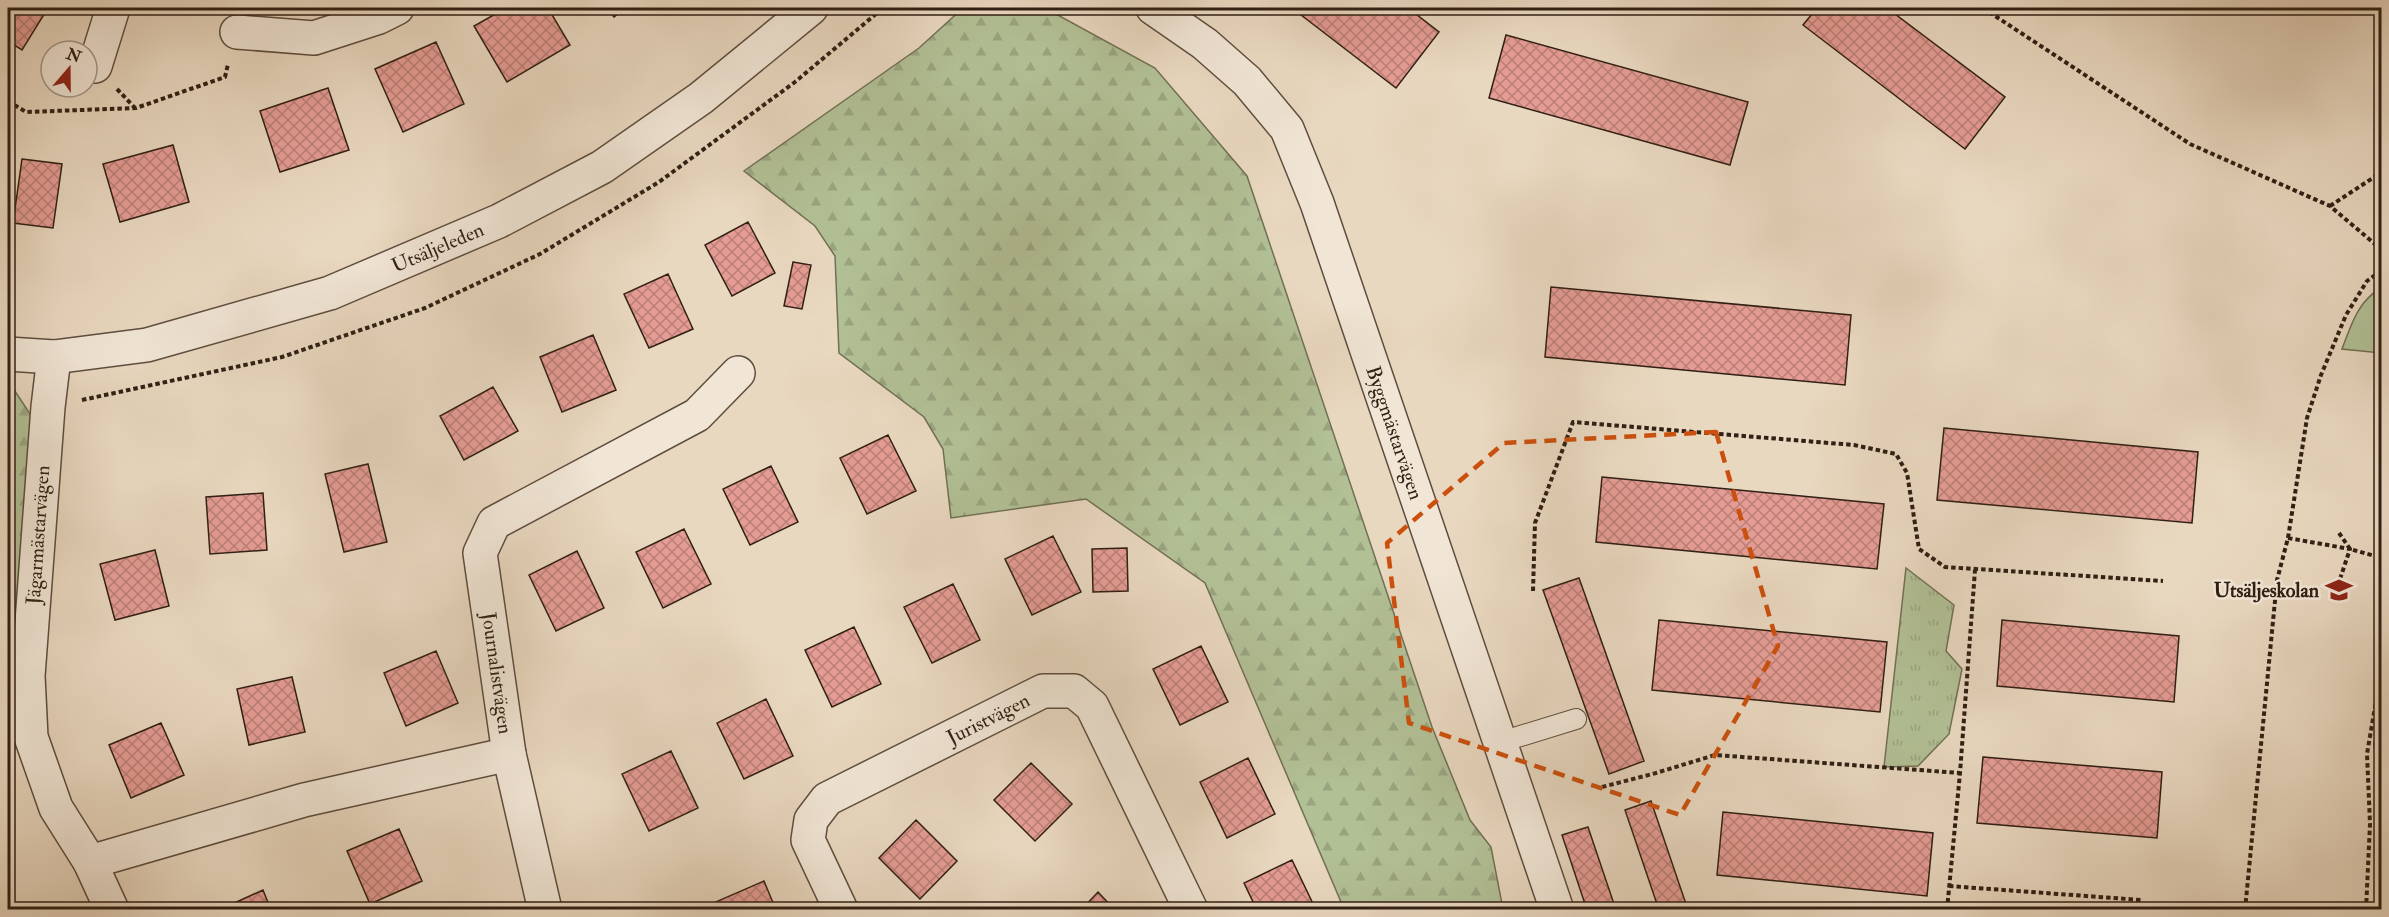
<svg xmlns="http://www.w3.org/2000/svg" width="2389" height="917" viewBox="0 0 2389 917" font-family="'IM FELL Double Pica',serif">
	<defs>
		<pattern id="forest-firs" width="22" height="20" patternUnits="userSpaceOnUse" patternTransform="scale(1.5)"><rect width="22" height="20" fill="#b2c096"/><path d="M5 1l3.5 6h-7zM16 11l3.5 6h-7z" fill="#99a580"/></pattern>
		<pattern id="park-tufts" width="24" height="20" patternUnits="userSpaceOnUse" patternTransform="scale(1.5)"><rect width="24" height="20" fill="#b2c096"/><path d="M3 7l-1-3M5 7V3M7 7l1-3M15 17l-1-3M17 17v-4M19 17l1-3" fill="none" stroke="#99a580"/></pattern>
		<pattern id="building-cross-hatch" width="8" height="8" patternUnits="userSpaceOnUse" patternTransform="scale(1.5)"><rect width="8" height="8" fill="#e59c94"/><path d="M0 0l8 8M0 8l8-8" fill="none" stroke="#ba7f78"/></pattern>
	</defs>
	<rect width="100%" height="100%" fill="#e9d8c0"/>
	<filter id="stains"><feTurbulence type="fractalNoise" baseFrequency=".00333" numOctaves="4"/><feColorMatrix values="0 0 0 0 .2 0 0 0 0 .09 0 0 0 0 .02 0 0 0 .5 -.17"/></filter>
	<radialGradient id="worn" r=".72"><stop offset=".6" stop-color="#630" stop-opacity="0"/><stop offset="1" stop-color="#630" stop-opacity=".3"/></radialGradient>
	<path fill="#b2c096" stroke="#717055" stroke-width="1.5" d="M2381,288V353L2342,349C2351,325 2358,301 2381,288Z"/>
	<path fill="url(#forest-firs)" stroke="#717055" stroke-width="1.5" d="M963,8H1045L1155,68L1247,176L1432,727L1470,820L1491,847L1503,909H1344L1205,583L1086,499L951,518L943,449L924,417L839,353L835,256L815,226L744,171L919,48Z
		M8,385H11L32,417L13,647L10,787L8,789Z"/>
	<path fill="url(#park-tufts)" stroke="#717055" stroke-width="1.5" d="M1906,568L1954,605L1946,651L1962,669L1949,734L1918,766L1884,767Z"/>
	<path fill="url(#building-cross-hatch)" stroke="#301f14" stroke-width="1.5" d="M8,8H48L22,50L8,41Z
		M506,8H548L570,45L507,82L474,26Z
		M607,8H626L614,17Z
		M1292,8H1408L1439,32L1396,88Z
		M1817,8H1887L2005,97L1965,149L1803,25Z
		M1506,35L1748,102L1730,165L1489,98Z
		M436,42L464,104L403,132L375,69Z
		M328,88L349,150L280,172L260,111Z
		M173,145L189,202L120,222L103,164Z
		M22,159L62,164L53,228L13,223Z
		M748,222L775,273L732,296L705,245Z
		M793,262L811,265L802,309L784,306Z
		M668,274L693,329L649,348L624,294Z
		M1551,287L1851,315L1845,385L1545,357Z
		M593,335L616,390L562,412L540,357Z
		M493,387L518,431L464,460L440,416Z
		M1944,428L2198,452L2192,523L1937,500Z
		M888,435L916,491L867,514L840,458Z
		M368,464L387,542L344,552L325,474Z
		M771,466L798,522L750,545L723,489Z
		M1602,477L1884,504L1877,569L1596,542Z
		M263,493L267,550L210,554L206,497Z
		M684,529L711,584L663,608L636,552Z
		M1053,536L1081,592L1032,615L1005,559Z
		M1127,548L1128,591L1093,592L1092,549Z
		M155,550L169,606L115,620L100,564Z
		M577,551L604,608L556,631L529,575Z
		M1579,578L1644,761L1609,774L1543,590Z
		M953,584L980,640L932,663L904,607Z
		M1659,620L1887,642L1880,712L1652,690Z
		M2002,620L2179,636L2174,702L1997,686Z
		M854,627L881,684L832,707L805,650Z
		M1201,646L1228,702L1180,725L1153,669Z
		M436,651L458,703L406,726L384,673Z
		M292,677L305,732L249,745L237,689Z
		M766,699L793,756L744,779L717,723Z
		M2382,703V829L2374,744Z
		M161,723L184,775L131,798L109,745Z
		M671,751L698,808L649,831L622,774Z
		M1983,757L2162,772L2157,838L1977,823Z
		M1248,758L1275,814L1227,838L1200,782Z
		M1031,763L1072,804L1035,841L994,800Z
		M1651,801L1688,910H1659L1625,810Z
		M1723,812L1933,833L1927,896L1717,875Z
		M916,820L957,861L920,899L879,858Z
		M1588,827L1616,910H1587L1562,835Z
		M399,829L422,881L370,904L347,851Z
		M1292,860L1316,910H1257L1244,883Z
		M764,881L776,910H714L711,904Z
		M263,890L271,910H219Z
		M1098,892L1115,910H1081Z"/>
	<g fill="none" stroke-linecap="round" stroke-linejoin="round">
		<defs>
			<path id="service" d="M1501,742L1576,719"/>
			<g id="minor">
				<path id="s1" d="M1153,8L1205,44L1247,81L1287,129L1317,203L1557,910"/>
				<path d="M237,32L314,38L379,17L397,8"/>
				<path d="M95,66L113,8"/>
				<path id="s2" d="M8,354L54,357L147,345L330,293L499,221L602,167L701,98L811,8"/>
				<path d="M54,357L48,407L28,676L31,737L56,808L90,862L112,910"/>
				<path d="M509,754L545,910"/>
				<path d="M90,862L304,800L509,754L480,553L494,523L697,415L738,373"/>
				<path id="s3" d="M841,910L808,840L811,820L827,799L1043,691H1074L1092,706L1191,910"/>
			</g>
		</defs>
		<use href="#service" stroke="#5e4d3f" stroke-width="22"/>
		<use href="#minor" stroke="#5e4d3f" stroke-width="36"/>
		<path stroke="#301f14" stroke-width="4" stroke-dasharray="4.5 3" stroke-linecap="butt" d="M1983,8L2190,144L2330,206L2382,250
			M117,89L135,108
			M8,101L26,112L136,108L225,77L228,64
			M2330,206L2382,172
			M82,400L282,357L425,308L540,254L659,182L795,82L883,8
			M2339,533L2350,549L2382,558
			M2288,538L2350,549L2336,591
			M1533,591L1535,523L1573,422L1854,445L1896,454L1907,473L1919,549L1945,567L2163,581
			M1602,787L1656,773L1715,755L1960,773
			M1949,886L2141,900
			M1947,910L1960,773L1975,570
			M2245,910L2277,580L2288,538L2307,418L2321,375L2346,315L2367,281L2382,270
			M2366,910L2370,824L2367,754L2382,666"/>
		<use href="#service" stroke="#f1e6d6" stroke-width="20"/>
		<use href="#minor" stroke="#f1e6d6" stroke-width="33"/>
	</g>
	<path fill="none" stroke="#cc500d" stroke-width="4.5" stroke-dasharray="12 8" stroke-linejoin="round" d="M1716,432L1778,646L1680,815L1409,723L1387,543L1504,443Z"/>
	<defs>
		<symbol id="school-bare" viewBox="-9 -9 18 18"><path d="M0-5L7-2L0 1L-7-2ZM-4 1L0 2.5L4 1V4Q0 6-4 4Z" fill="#8f2418" stroke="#f1e6d6" stroke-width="2.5" paint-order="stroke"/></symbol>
	</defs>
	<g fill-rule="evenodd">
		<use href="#school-bare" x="2320" y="571" width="38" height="38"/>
	</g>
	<g text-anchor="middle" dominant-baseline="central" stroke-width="5" stroke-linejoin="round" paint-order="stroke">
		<g font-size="20" fill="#301f14" stroke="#f1e6d6">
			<text stroke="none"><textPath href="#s2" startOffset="447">Utsäljeleden</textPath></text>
			<text stroke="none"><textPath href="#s1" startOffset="504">Byggmästarvägen</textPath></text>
			<text transform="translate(38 535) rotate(-86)">Jägarmästarvägen</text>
			<text transform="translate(497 673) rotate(82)">Journalistvägen</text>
			<text stroke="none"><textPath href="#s3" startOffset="304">Juristvägen</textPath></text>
		</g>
		<g font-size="20" font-weight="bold" fill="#301f14" stroke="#f1e6d6" text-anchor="end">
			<text x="2319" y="590">Utsäljeskolan</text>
		</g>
	</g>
	<rect width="2389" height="917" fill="none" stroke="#e9d8c0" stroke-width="30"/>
	<rect x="9" y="9" width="2371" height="899" fill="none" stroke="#301f14" stroke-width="3"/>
	<rect x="15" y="15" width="2359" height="887" fill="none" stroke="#301f14" stroke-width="1.5"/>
	<g transform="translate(69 69) rotate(20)"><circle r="28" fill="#f1e6d6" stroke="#a49688" stroke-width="1.5"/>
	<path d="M0-4.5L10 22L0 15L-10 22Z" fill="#8f2418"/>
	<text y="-9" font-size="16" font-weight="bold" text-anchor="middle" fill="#301f14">N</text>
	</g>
	<rect width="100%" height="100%" filter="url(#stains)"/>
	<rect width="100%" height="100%" fill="url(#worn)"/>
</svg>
